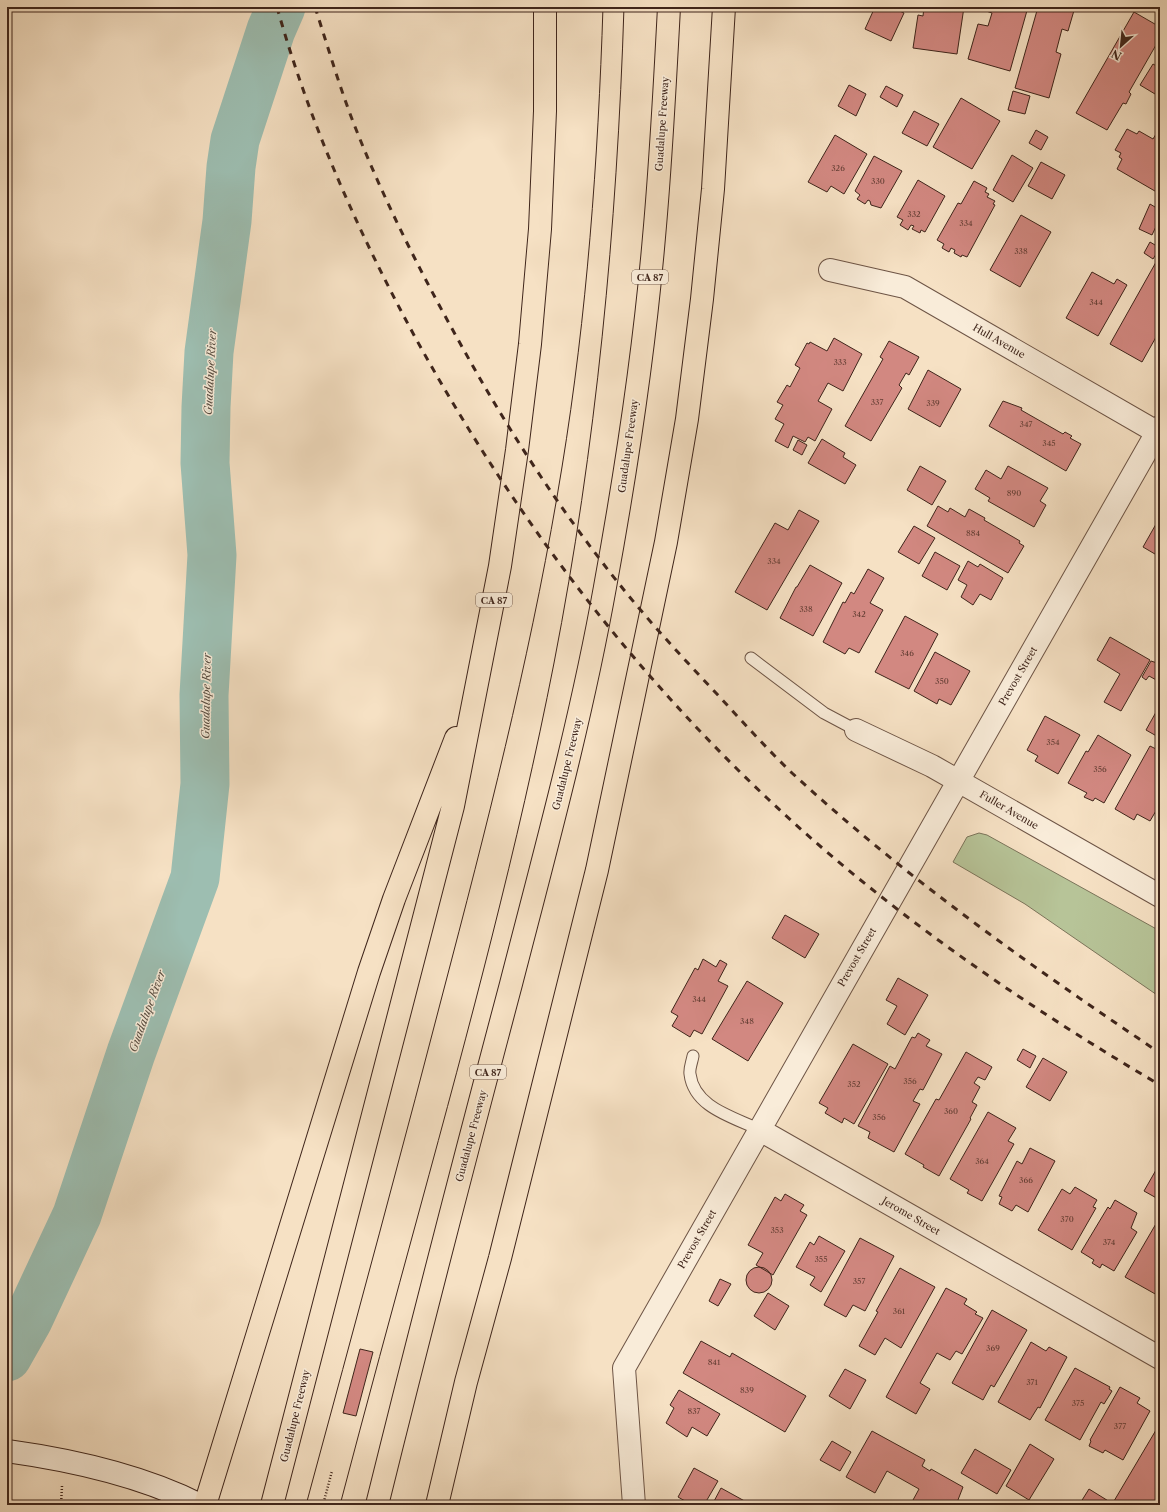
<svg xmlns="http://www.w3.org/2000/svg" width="1167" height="1512" viewBox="0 0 1167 1512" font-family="'Libre Caslon Text',serif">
	<rect width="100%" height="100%" fill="#f6e1c4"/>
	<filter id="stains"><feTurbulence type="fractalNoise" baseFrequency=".005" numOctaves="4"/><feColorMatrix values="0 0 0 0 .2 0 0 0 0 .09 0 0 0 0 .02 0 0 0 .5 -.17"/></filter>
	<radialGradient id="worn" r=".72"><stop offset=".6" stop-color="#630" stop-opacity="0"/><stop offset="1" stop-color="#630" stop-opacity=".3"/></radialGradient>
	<path fill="#b7c498" stroke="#7b745a" d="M979,833L987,835L1160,931V997L1025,904L953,862L967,837Z"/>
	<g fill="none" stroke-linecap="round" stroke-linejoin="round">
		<path stroke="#9dbeb1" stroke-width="49" d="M7,1357L28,1320L77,1215L131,1053L195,878L205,784L204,695L212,555L205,463L206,407L209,352L227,221L231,167L235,140L271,30L281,7"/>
	</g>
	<path fill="#d28881" stroke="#3f251b" d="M875,7H891L904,13L891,41L865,29Z
		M924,7H964L957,54L913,48L918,15L923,16Z
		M984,7H1028L1010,71L968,59L978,24L988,26L992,13L983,10Z
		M1038,7H1075L1068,31L1062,29L1056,52L1061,54L1049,98L1015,88Z
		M1134,12L1160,27V38L1129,92L1131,94L1126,104L1123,103L1107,130L1076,113Z
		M1153,64L1160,68V97L1140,85Z
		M849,85L866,94L856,116L838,106Z
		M886,86L903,95L897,107L880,97Z
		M1013,91L1030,96L1025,114L1008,110Z
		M961,98L1000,121L972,169L933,147Z
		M914,111L939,124L927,146L902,133Z
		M1127,129L1137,134L1139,131L1153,139L1156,134L1160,137V194L1117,169L1122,159L1119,157L1121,153L1115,150Z
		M1036,130L1048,137L1041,150L1029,143Z
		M835,135L867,154L844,194L831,186L827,192L808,182Z
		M1012,155L1033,168L1013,202L993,190Z
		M874,156L902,171L881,208L871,205L870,201L868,200L865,204L857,199L860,195L855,191Z
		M1041,162L1065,175L1052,199L1028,186Z
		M918,180L945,196L925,232L921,230L920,233L912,229L914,226L911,225L908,230L900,225L903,220L897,217Z
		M974,181L987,188L985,192L989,194L987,197L995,201L993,204L995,205L967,257L962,255L961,257L954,253L955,250L951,248L949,252L942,248L944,244L937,240L958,203L961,204Z
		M1150,204L1160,210V218L1152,235L1139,229Z
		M1021,215L1051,232L1020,287L990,270Z
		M1150,242L1160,248L1153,259L1144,253Z
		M1160,255V330L1142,362L1110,344Z
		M1092,272L1114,284L1117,279L1127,285L1098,336L1066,318Z
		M834,338L862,354L843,391L828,383L818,401L832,409L815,441L808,437L805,442L793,436L788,448L775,441L784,424L775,419L783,405L777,402L787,385L790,387L800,368L795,365L807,343L809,344L810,342L827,351Z
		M889,341L919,357L909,375L906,373L899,385L902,388L871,441L845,426L883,359L880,357Z
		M928,370L961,389L940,427L908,409Z
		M1003,401L1022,408L1021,410L1063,434L1065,432L1072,436L1070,438L1081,444L1066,471L989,426Z
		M822,439L845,453L843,457L856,465L845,484L808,463Z
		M798,440L807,445L802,455L793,450Z
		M920,466L946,481L932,505L907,490Z
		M1008,466L1048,488L1040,501L1046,505L1034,527L988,501L990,498L975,489L986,470L1001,479Z
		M938,506L948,512L950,508L965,517L969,509L985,518L984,520L1020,541L1019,543L1024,546L1008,573L927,526Z
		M799,510L819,521L767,610L735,592L775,523L788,530Z
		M1160,517V557L1143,547Z
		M914,526L935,538L919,564L898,552Z
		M935,552L960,566L947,590L922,576Z
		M968,561L978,567L980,564L1003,578L991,600L980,594L973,605L961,597L967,585L958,580Z
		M810,565L842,583L813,636L780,618L796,587H797Z
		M868,569L884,578L870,603L883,610L859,653L849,648L845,654L823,642L843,602L845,603L851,592L854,594Z
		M905,616L938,634L909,689L875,672Z
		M1110,637L1150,660L1121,711L1104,702L1120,674L1097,660Z
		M935,652L970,671L951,705L939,699L937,704L914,691Z
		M1151,661L1160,664V682L1149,676L1146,680L1142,677Z
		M1160,705V738L1146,730Z
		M1045,716L1080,735L1058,774L1035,761L1038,756L1027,750Z
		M1098,735L1131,755L1104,803L1095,798L1093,801L1084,797L1087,793L1068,783L1086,751L1088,752Z
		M1150,746L1160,751V804L1150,821L1137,814L1134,820L1115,809Z
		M785,915L819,934L805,958L772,938Z
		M703,959L716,967L720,960L727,964L718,981L728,986L702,1034L694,1030L690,1037L672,1026L678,1016L671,1012L695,968L698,970Z
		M898,978L928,995L905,1035L887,1024L897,1006L886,1000Z
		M747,981L783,1003L748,1061L712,1039Z
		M918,1033L930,1040L926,1046L942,1054L923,1090L920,1089L913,1101L920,1104L894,1152L868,1138L870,1132L858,1126L890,1066L895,1069L912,1037L915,1038Z
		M853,1044L888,1064L854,1124L844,1118L842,1123L825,1113L828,1108L819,1103Z
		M1023,1049L1036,1056L1030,1068L1017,1060Z
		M966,1052L992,1067L985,1080L978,1077L974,1083L980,1087L972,1102L977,1105L970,1118L971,1119L939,1176L923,1167L924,1165L905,1154L936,1099L939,1100Z
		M1043,1058L1067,1072L1050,1101L1026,1087Z
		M988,1112L1016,1128L1008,1141L1014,1144L982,1201L967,1193L969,1190L950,1179Z
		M1030,1148L1055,1161L1028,1212L1016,1205L1012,1211L999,1204L1002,1197L999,1196L1017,1161L1022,1164Z
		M1160,1163V1200L1144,1191Z
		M1075,1187L1097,1200L1093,1207L1096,1208L1072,1250L1038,1230L1062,1189L1070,1194Z
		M785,1194L804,1205L800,1211L807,1215L773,1275L756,1265L763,1253L748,1245L775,1197L781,1201Z
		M1115,1200L1137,1213L1131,1228L1137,1232L1114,1271L1102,1264L1100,1268L1092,1263L1094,1260L1081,1252L1108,1207L1110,1209Z
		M1157,1222L1160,1223V1289L1157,1295L1125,1277Z
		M819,1236L845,1251L821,1292L810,1285L815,1277L796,1267L810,1242L814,1245Z
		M860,1238L894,1256L865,1311L853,1305L846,1317L824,1305Z
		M746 1280a13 13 0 1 1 26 0a13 13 0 1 1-26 0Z
		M900,1268L935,1287L901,1348L885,1338L875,1355L859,1346L878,1312L876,1311Z
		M720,1279L731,1284L718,1306L709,1301Z
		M946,1288L967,1299L964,1304L977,1312L975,1314L983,1318L962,1354L956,1351L950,1360L937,1353L920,1383L930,1389L916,1414L886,1397Z
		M768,1293L789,1306L775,1330L754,1316Z
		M992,1310L1027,1330L994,1387L991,1385L983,1400L952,1383Z
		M701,1341L730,1357L732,1353L806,1396L785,1432L683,1373Z
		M1031,1342L1046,1351L1049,1347L1067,1357L1040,1408L1038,1407L1030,1420L998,1402Z
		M360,1349L373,1352L356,1416L343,1413Z
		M1075,1368L1110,1387L1109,1389L1112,1391L1104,1404L1101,1402L1080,1440L1045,1420Z
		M845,1369L866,1380L850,1409L829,1396Z
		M1120,1387L1140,1398L1137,1403L1150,1411L1123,1460L1105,1450L1103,1453L1089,1446L1091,1441L1090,1440Z
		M679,1390L720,1414L707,1436L692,1427L687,1437L666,1423L674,1408L670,1405Z
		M1159,1425L1160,1504L1120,1505L1114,1501Z
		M872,1431L925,1460L922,1466L930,1471L931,1469L963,1487L956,1505H922L913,1500L919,1489L887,1471L875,1493L846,1477Z
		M832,1441L851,1452L840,1471L820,1460Z
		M1030,1444L1054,1459L1029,1500L1006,1486Z
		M975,1449L1011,1470L997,1494L961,1473Z
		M694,1468L718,1481L704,1505H692L678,1497Z
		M721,1488L750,1504L749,1505H712Z
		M1089,1489L1110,1502L1108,1505H1079Z"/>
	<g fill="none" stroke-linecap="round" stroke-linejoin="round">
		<defs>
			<path id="lane" d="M751,658L824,713L856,730
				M693,1056C692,1062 689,1069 690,1074C694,1108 734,1117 760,1130"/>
			<path id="street" d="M830,270L905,287L1160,434
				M856,730L932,766L1160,896
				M760,1130L1160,1358
				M634,1505L624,1368L1160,427"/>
			<path id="secondary" d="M7,1451C72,1460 141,1475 200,1505"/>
			<path id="highway" d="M205,1505L369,972L394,899L456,738
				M272,1505L453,806L500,566L517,450L530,344L540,229L545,111V7
				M377,1505C420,1331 465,1157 511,984C545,852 581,721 605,587C626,472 644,354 654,237C661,161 665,84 669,7
				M437,1505L466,1382L500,1258L597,870L666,542L687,419L702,299L713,189L724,7"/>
		</defs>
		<use href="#lane" stroke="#6d5445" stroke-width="13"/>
		<use href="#street" stroke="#6d5445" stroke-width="24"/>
		<use href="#secondary" stroke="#3f251b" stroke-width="24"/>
		<use href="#highway" stroke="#3f251b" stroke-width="24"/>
		<path stroke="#3f251b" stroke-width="2.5" stroke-dasharray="1 2" stroke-linecap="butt" d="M61,1505L62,1486
			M323,1505L332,1471"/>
		<use href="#lane" stroke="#f9ecd9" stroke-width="11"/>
		<use href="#street" stroke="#f9ecd9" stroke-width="22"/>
		<use href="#secondary" stroke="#f9ecd9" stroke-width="22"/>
		<use href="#highway" stroke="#f6e1c4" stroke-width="22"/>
		<path stroke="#3f251b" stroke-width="1" d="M306,1505C355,1324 404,1144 451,962C494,798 535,634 562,467C587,314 598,161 603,7
			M340,1505C366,1406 393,1307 420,1208C469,1028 518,847 554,663C596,447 617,228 624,7"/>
		<path stroke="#3f251b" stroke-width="3" stroke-dasharray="7 7" stroke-linecap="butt" d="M277,7C309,122 358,232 415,337C509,508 625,664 767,798C884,909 1021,1003 1160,1085
			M315,7C327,44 338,82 352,119C384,202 426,283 470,361C515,441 566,518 624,590C653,626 684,659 716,693C741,720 766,748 792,773C906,878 1032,967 1160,1053"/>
	</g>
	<g text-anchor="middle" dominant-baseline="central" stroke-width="3" stroke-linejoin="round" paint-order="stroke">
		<g font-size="8" fill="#643e34">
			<text x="838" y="168">326</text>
			<text x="878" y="181">330</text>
			<text x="914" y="214">332</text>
			<text x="966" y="223">334</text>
			<text x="1021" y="251">338</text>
			<text x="1096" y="302">344</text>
			<text x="840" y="362">333</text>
			<text x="877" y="402">337</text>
			<text x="933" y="403">339</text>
			<text x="1026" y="424">347</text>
			<text x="1049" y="443">345</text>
			<text x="1014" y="493">890</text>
			<text x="973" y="533">884</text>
			<text x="774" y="561">334</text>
			<text x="806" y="609">338</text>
			<text x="859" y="614">342</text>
			<text x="907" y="653">346</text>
			<text x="942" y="681">350</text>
			<text x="1053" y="742">354</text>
			<text x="1100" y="769">356</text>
			<text x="699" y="999">344</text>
			<text x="747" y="1021">348</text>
			<text x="910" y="1081">356</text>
			<text x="854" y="1084">352</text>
			<text x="951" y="1111">360</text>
			<text x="879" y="1117">356</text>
			<text x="982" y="1161">364</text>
			<text x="1026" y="1180">366</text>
			<text x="1067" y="1219">370</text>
			<text x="777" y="1230">353</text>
			<text x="1109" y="1242">374</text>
			<text x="821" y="1259">355</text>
			<text x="859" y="1281">357</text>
			<text x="899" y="1311">361</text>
			<text x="993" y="1348">369</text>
			<text x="714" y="1362">841</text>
			<text x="1032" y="1382">371</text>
			<text x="747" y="1390">839</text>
			<text x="1078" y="1403">375</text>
			<text x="694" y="1411">837</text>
			<text x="1120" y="1426">377</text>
		</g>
		<g fill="#f9ecd9" stroke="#776154" stroke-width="1">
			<rect x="632" y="270" width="36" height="14" rx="3"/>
			<rect x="476" y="593" width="36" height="14" rx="3"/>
			<rect x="470" y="1065" width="36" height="14" rx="3"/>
		</g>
		<g font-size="9" font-weight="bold" fill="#3f251b">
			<text x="650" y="277">CA 87</text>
			<text x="494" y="600">CA 87</text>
			<text x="488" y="1072">CA 87</text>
		</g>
		<g font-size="10" fill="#3f251b" stroke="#f9ecd9">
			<text transform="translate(662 124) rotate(-86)">Guadalupe Freeway</text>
			<text transform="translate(999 341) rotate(30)">Hull Avenue</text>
			<text transform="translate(628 446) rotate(-82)">Guadalupe Freeway</text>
			<text transform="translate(1018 676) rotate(-60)">Prevost Street</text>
			<text transform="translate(567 764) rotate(-76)">Guadalupe Freeway</text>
			<text transform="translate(1009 810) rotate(30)">Fuller Avenue</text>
			<text transform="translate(857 957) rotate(-60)">Prevost Street</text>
			<text transform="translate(471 1136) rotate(-75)">Guadalupe Freeway</text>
			<text transform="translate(911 1216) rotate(30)">Jerome Street</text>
			<text transform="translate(697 1239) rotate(-60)">Prevost Street</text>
			<text transform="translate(295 1416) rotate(-76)">Guadalupe Freeway</text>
		</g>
		<g font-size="11" font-style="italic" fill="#564b40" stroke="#f9ecd9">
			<text transform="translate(210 372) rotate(-87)">Guadalupe River</text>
			<text transform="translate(206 696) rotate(-89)">Guadalupe River</text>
			<text transform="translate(147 1011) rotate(-70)">Guadalupe River</text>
		</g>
	</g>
	<rect width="1167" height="1512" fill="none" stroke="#f6e1c4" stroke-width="24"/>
	<rect x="8" y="8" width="1151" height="1496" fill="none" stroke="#3f251b" stroke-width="2"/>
	<rect x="12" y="12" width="1143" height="1488" fill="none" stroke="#3f251b"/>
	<g transform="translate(1121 46) rotate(207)" stroke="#f9ecd9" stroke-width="3" paint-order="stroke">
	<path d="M0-3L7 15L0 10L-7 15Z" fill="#3f251b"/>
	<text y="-6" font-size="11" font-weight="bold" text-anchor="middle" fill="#3f251b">N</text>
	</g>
	<rect width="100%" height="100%" filter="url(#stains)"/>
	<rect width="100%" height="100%" fill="url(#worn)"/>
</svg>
